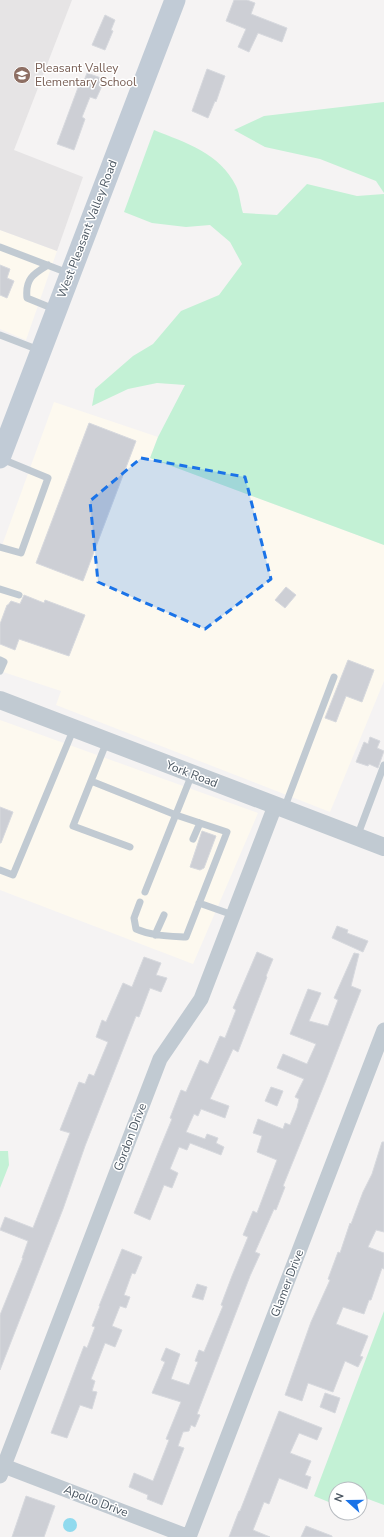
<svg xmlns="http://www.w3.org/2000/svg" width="384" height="1537" viewBox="0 0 384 1537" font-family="'Nunito Sans',sans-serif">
	<rect width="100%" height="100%" fill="#f5f3f3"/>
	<path fill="#fdf9ef" d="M0,230L57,251L26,340L0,329Z
		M54,402L158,437L150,458L384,545V681L330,812L56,705L61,691L0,671V551Z
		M0,720L258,813L193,964L0,890Z"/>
	<path fill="#e6e4e5" d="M0,0H72L14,150L83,177L57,251L0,230Z"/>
	<path fill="#c3f1d5" d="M384,102V193L376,181L320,159L265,147L234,130L264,116Z
		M154,130C186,143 220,153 236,186C240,194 240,204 243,213L277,215L307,184L357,196L384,194V545L150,458L158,437L185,385L157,383L128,389L92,406L95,389L133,356L153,344L181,311L219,295L242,264L230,242L210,225L186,227L152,223L124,212Z
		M0,1151H8L9,1165L0,1188Z
		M384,1311V1505L360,1496V1489H336V1505L314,1496Z"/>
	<path fill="#90daee" d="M63 1525a7 7 0 1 1 14 0a7 7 0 1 1-14 0Z"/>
	<path fill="#cdcfd5" stroke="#d7d9de" d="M234,0H247L255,3L251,14L287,28L282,42L258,33L249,52L238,47L246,29L226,21Z
		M105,15L115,20L111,30L113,31L105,50L92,45Z
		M207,69L225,76L216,102L215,101L208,118L192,111Z
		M87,73L101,78L99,85L102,86L96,99L90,97L82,117L85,119L74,150L57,144L79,85L82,86Z
		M0,265L10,269L7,278L14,281L7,298L0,295Z
		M89,423L136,441L83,581L36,563Z
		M286,587L296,595L285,608L275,600Z
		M24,595L44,603L45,600L85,615L69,656L19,639L15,650L0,644V624L7,605H8L11,601L20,604Z
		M348,660L374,670L362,702L346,696L336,722L325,718Z
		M370,737L380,741L377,748L384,751L378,768L369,764L368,766L356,762L364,742L368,744Z
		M0,807L13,812L1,843H0Z
		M202,831L216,836L204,868L200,870L190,867Z
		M337,926L348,930L347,933L368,941L363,952L332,938Z
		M257,952L273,959L266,976L267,977L238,1052L233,1049L210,1099L229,1106L225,1118L201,1109L198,1116L194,1114L186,1132L205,1139L207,1134L218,1138L216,1143L224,1147L221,1155L190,1143L187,1150L179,1147L170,1169L178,1173L172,1188L164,1185L150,1220L134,1213L160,1148L172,1119L170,1118L181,1090L186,1092L200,1060L208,1064L220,1036L225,1038L236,1010L233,1008Z
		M354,953L359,954L351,986L361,990L326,1080L283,1186L285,1187L276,1210L274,1209L255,1252L260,1254L250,1276L197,1414L200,1415L195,1427L191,1425L189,1431L183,1432L178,1446L184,1448L162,1505L147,1499L148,1495L129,1487L134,1473L153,1481L169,1440L166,1439L181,1402L152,1393L165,1362L161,1360L166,1348L180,1354L171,1379L189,1385L198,1362L195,1361L199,1350L204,1352L223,1306L221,1305L232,1276L248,1237L243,1235L253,1211L257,1213L277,1160L257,1152L262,1136L253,1133L258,1119L283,1129L285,1123L290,1125L297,1108L299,1099L295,1097L304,1079L277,1068L283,1054L307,1064L316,1044L290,1034L308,989L321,993L309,1021L328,1026L338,1000L334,998Z
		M144,957L161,963L156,975L167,978L161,992L150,988L139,1017L136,1016L85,1146L63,1209L0,1370V1315L23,1258H22L28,1241L0,1230L5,1217L33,1228L70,1133L60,1130L79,1082L85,1084L89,1074L94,1076L108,1042L96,1037L102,1020L106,1022L123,983L132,987Z
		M271,1087L283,1091L277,1106L265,1101Z
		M382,1142H384V1232L376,1230L368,1247L384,1253V1269L382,1268L371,1300H369L364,1314L343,1307L336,1324L368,1336L360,1356L363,1357L358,1367L345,1361L333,1392L308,1383L302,1401L285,1395L311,1322L330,1280L328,1279L338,1252L340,1253L350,1223L351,1224L363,1192L372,1174Z
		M122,1249L142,1257L135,1274L132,1273L124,1295L130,1297L126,1308L120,1306L112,1326L122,1330L115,1347L105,1343L91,1379L95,1381L92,1391L97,1392L92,1409L80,1405L67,1438L51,1433L84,1346L87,1348L95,1327L92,1326L100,1306H99Z
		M197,1284L207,1287L203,1300L192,1297Z
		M325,1393L340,1398L335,1413L320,1407Z
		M279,1411L322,1428L317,1440L299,1433L290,1453L311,1461L305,1475L311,1477L307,1489L279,1478L269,1504L264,1502L253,1530L270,1537H229L239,1511H240Z
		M26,1496L55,1506L44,1537H12Z
		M306,1526L332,1536V1537H301Z"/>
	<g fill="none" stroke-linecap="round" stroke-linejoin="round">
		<path stroke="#c1cad2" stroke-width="7" d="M0,247L68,273
			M48,265C33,274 25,279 27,298L54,309
			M0,335L39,350
			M0,547L21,553L48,478L2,459
			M0,589L19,595
			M0,660L4,662L0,671
			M107,741L73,826L130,847
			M91,781L176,815L227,832L186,937C168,936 152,936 136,929L134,918L140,902
			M284,809L334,677
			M357,837L384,765
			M193,839L200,823
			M0,870L13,875L74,728
			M145,892L192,774
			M199,903L233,915
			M155,935L164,915"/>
		<path stroke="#c1cad2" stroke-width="15" d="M4,1466L189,1537
			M0,1476L160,1059L201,999L275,806
			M189,1537L384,1030"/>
		<path stroke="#c1cad2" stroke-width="18" d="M0,700L384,847"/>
		<path stroke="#c1cbd6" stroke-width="21" d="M0,458L175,0"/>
	</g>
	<path fill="#1a73e8" fill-opacity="0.2" stroke="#1a73e8" stroke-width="3" stroke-dasharray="8 5" stroke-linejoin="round" d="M141,458L245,477L271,579L205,629L98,582L90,501Z"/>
	<defs>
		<symbol id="school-disc" viewBox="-11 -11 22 22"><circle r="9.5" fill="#8d6e63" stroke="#fff"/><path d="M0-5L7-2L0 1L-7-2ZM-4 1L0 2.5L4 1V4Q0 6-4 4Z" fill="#fff"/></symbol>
	</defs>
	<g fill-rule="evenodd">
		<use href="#school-disc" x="12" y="65" width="20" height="20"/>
	</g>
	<g text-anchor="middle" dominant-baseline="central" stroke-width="3" stroke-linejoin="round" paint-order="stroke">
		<g font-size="12" fill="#785e54" stroke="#fff" text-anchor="start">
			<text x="35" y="68">Pleasant Valley<tspan x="35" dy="14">Elementary School</tspan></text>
		</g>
		<g font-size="12" fill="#4a5661" stroke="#fff">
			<text transform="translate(87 229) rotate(-69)">West Pleasant Valley Road</text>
			<text transform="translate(192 774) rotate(21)">York Road</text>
			<text transform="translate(130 1137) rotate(-69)">Gordon Drive</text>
			<text transform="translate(287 1283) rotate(-69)">Glamer Drive</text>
			<text transform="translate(96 1501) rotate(21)">Apollo Drive</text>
		</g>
	</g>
	<g transform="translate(348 1501) rotate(291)"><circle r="19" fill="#ffffff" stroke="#b7bbc0"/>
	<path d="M0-3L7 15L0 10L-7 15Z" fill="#1a73e8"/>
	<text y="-6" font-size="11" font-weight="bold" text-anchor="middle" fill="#4a5661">N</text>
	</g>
</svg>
